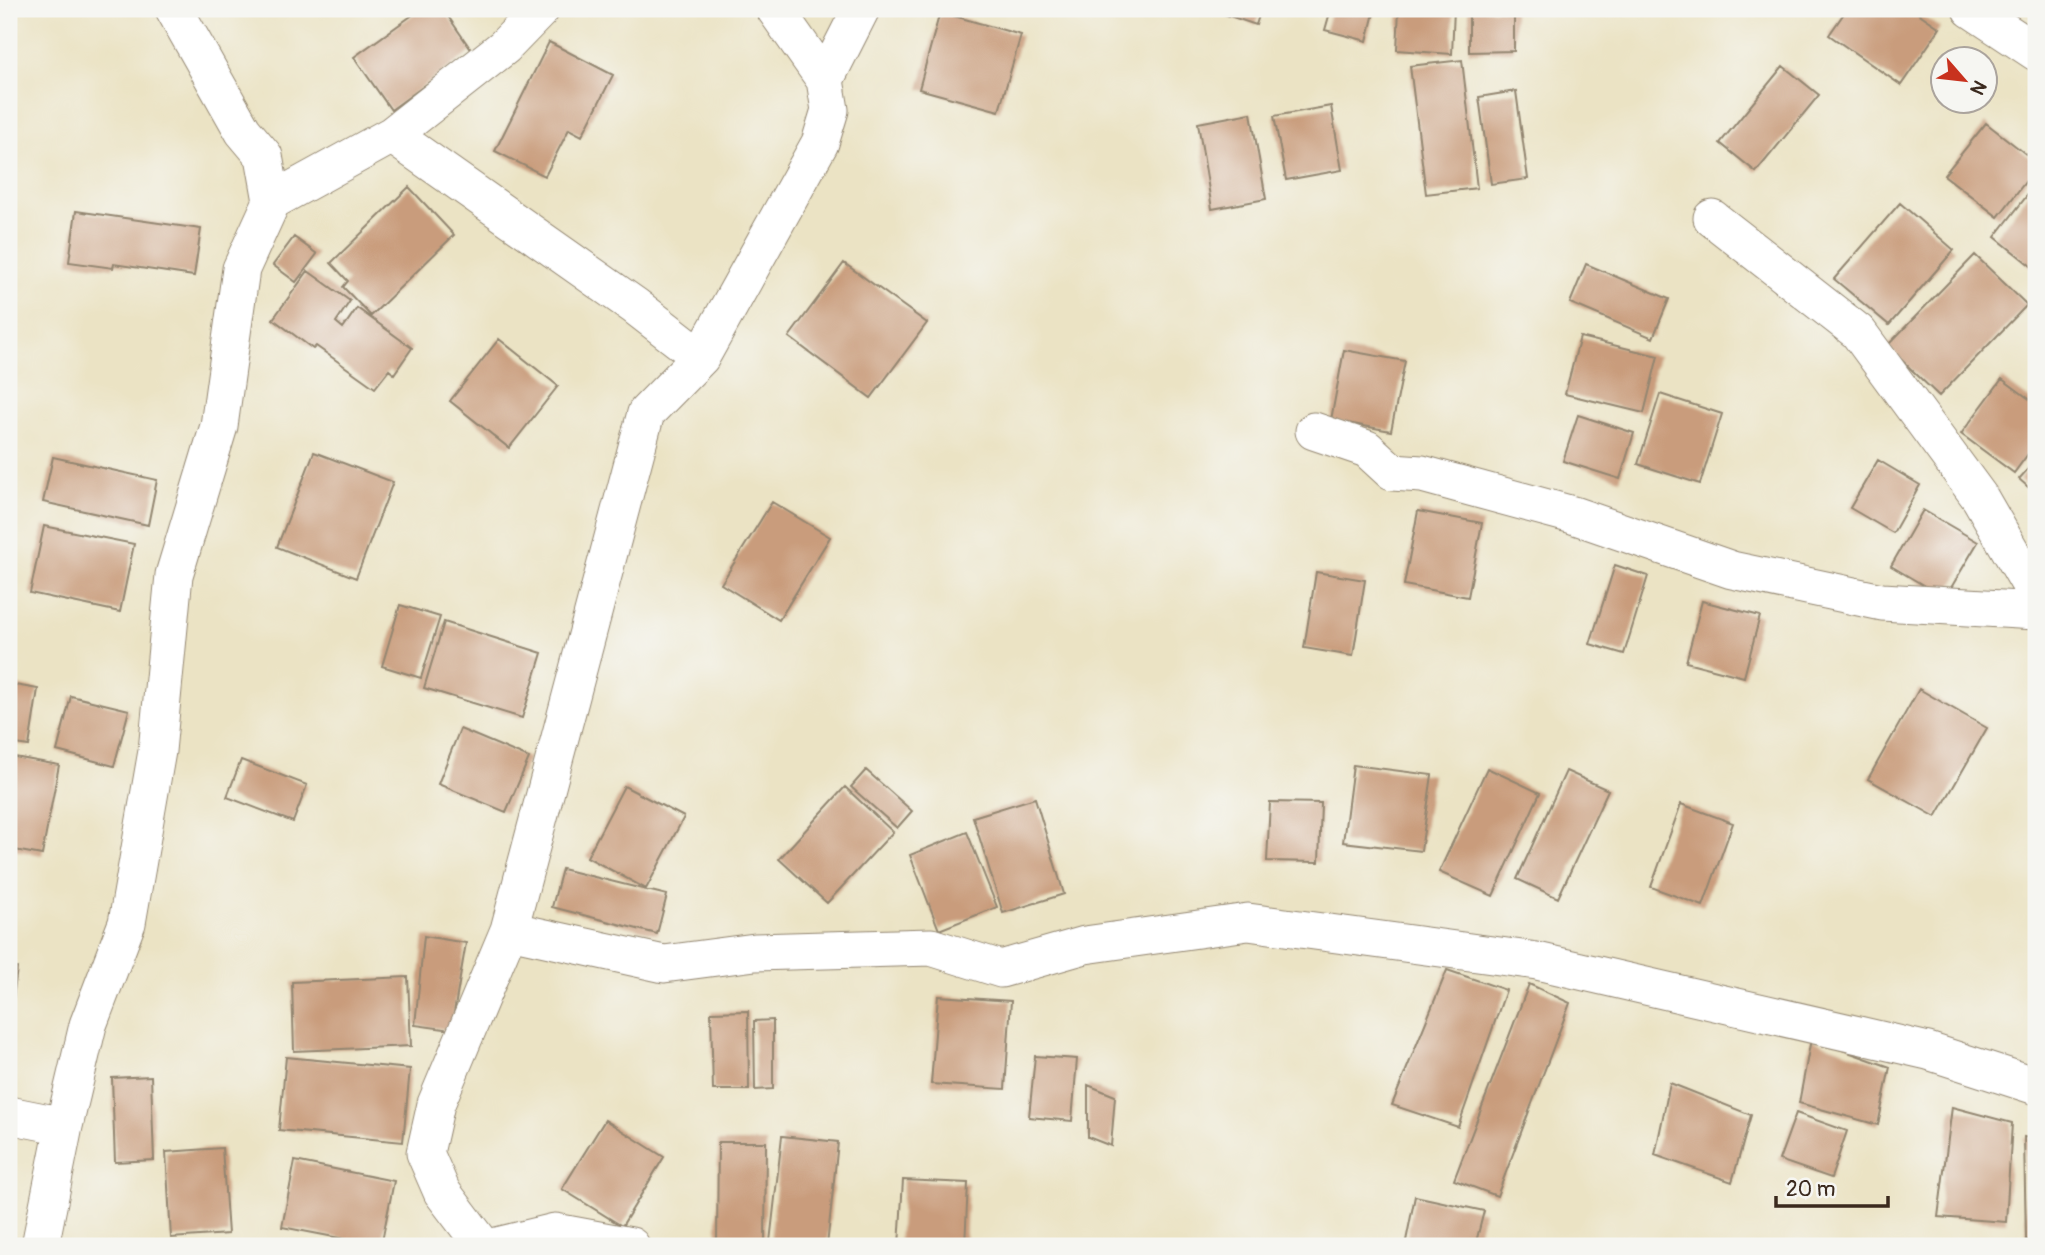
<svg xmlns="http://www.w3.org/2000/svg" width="2045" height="1255" viewBox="0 0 2045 1255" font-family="Pangolin,sans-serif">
	<rect width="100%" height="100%" fill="#f6f6f2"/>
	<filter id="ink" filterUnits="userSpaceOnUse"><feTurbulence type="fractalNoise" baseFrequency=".0143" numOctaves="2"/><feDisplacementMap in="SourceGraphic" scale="14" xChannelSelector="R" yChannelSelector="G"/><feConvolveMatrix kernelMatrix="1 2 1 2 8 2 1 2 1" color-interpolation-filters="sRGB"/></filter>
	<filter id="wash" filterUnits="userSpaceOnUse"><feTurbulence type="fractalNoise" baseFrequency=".00686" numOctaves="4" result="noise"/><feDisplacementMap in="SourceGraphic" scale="28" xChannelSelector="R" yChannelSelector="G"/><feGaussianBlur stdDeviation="1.57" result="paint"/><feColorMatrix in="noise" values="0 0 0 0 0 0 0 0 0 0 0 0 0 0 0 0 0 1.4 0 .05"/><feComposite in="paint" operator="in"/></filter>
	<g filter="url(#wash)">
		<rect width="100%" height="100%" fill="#ebe3c4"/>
		<g id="blocks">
			<path fill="#c99c7c" d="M421,9H443L472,51L391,110L354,57Z
				M1209,9H1261L1256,25Z
				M1331,9H1375L1367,41L1325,30Z
				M1399,9H1454L1452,54L1397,50Z
				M1469,9H1514V51L1469,52Z
				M1847,9H1912L1940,28L1901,85L1829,35Z
				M940,12L1021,35L999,111L919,89Z
				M549,42L613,75L582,136L569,129L545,176L495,151Z
				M1462,60L1477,188L1426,194L1410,66Z
				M1783,66L1819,95L1756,172L1720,143Z
				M1516,91L1528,179L1491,184L1479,97Z
				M1331,106L1342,170L1286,180L1274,116Z
				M1251,113L1266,199L1212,209L1198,123Z
				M1986,123L2036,162V168L1998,217L1944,175Z
				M2036,184V270L1995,237Z
				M409,187L454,235L371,316L343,287L348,281L331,263Z
				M1900,203L1954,250L1889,325L1834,279Z
				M76,211L201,229L194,276L114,264L113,268L69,262Z
				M294,237L317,254L296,282L273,265Z
				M1975,255L2027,305L1939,396L1887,346Z
				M844,263L927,323L871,398L789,337Z
				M1586,264L1669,299L1653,338L1570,303Z
				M308,271L350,301L336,322L343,328L357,308L412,348L394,374L389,370L375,388L316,346L313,349L273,319Z
				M1580,337L1658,356L1644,413L1565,394Z
				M499,339L558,386L509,448L450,401Z
				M1344,350L1405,361L1391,431L1331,420Z
				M2002,379L2036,404V443L2014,473L1961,434Z
				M1660,394L1722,414L1700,484L1638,464Z
				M1578,415L1634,433L1620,479L1563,461Z
				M314,452L393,482L356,578L277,547Z
				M53,457L157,480L148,525L43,502Z
				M1878,460L1920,485L1893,533L1850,508Z
				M2036,460V494L2019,479Z
				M772,502L830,537L779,620L721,584Z
				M1923,510L1978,542L1945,598L1891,566Z
				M1418,511L1482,523L1468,597L1404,585Z
				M44,526L134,544L120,612L30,593Z
				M1615,565L1648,576L1624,654L1590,644Z
				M1316,572L1365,580L1353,656L1304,648Z
				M1702,601L1760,616L1744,677L1686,662Z
				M400,605L440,617L421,678L382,666Z
				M444,622L542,653L522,718L424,688Z
				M9,684L38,689L29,746L9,743Z
				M1919,689L1987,728L1936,817L1868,779Z
				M71,696L129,710L114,766L57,751Z
				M460,729L529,758L506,812L438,784Z
				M9,756L59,765L42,855L9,849Z
				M241,760L307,785L293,822L227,797Z
				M1353,765L1432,775L1421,851L1343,842Z
				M1487,768L1540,793L1493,896L1439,872Z
				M866,770L912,811L897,828L851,787Z
				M1566,771L1608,790L1558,898L1517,879Z
				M624,786L684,817L646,889L587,857Z
				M845,787L893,832L827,903L779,859Z
				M1035,798L1064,894L1003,913L973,817Z
				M1270,802L1321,803L1319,862L1267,861Z
				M1681,804L1733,823L1703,906L1651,887Z
				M967,832L997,907L939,930L910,855Z
				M562,869L667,895L657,934L552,907Z
				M424,936L466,943L451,1030L415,1025Z
				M9,967L17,968L10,1022H9Z
				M1447,970L1506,990L1458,1127L1392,1105Z
				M408,977L411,1046L294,1051L292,982Z
				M1529,984L1570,1003L1497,1196L1454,1180Z
				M938,996L1011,1001L1005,1089L931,1084Z
				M748,1011L749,1090H713L711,1012Z
				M773,1020V1089L755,1090L754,1021Z
				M1811,1039L1890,1067L1878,1125L1799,1103Z
				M1035,1056L1077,1059L1072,1121L1029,1117Z
				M286,1057L410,1069L403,1142L279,1130Z
				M151,1076L154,1160L115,1162L112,1078Z
				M1670,1083L1751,1115L1732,1182L1655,1155Z
				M1088,1085L1115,1096L1111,1146L1088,1137Z
				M1952,1107L2012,1123L2006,1222L1938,1217Z
				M1796,1113L1847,1131L1831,1178L1779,1160Z
				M605,1120L664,1157L622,1226L562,1189Z
				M782,1136L838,1142L827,1246L770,1242Z
				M2024,1137L2036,1139V1240H2026Z
				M718,1142H766L765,1243L717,1244Z
				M222,1148L228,1234L171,1238L166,1152Z
				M295,1161L394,1181L381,1246L282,1227Z
				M903,1180L968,1183L965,1246H899Z
				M1415,1196L1484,1211L1475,1246H1405Z"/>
		</g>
	</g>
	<g filter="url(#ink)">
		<use href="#blocks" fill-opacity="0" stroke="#938671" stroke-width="2"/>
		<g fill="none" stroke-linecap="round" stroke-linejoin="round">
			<defs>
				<path id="minor" d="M174,9L243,131L264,156L272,201
					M1971,9L2036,52
					M825,80L861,9
					M392,135L635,306L701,357
					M1712,218L1858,332L1980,498L2036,595
					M1314,431L1367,449L1392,472L1422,474L1573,515L1732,570L1882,602L2036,611
					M509,930L664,964L755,952L931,947L1001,969L1085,945L1248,922L1537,961L1928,1051L2036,1086
					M9,1115L64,1126
					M40,1246L64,1126L88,1025L127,923L157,751L174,575L219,426L241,269L272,201L392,135L504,47L541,9
					M483,1246L442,1192L425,1153L436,1104L509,930L646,413L701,357L820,143L830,110L825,80L775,9
					M497,1246L555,1232L631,1246"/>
			</defs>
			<use href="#minor" stroke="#938671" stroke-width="39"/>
			<use href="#minor" stroke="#fff" stroke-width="37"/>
		</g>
	</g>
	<rect width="2045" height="1255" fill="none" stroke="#f6f6f2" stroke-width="35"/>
	<g transform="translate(1964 80) rotate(118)"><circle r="33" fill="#f6f6f2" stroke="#aba49d" stroke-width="2"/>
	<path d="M0-5L12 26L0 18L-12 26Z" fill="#c8321e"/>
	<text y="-10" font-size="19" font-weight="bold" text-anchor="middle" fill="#3b2a1e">N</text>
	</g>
	<path d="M1776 1196v10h112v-10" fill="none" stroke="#3b2a1e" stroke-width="3.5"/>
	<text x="1786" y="1196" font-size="21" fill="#3b2a1e" stroke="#f6f6f2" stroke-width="5" paint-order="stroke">20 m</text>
</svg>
